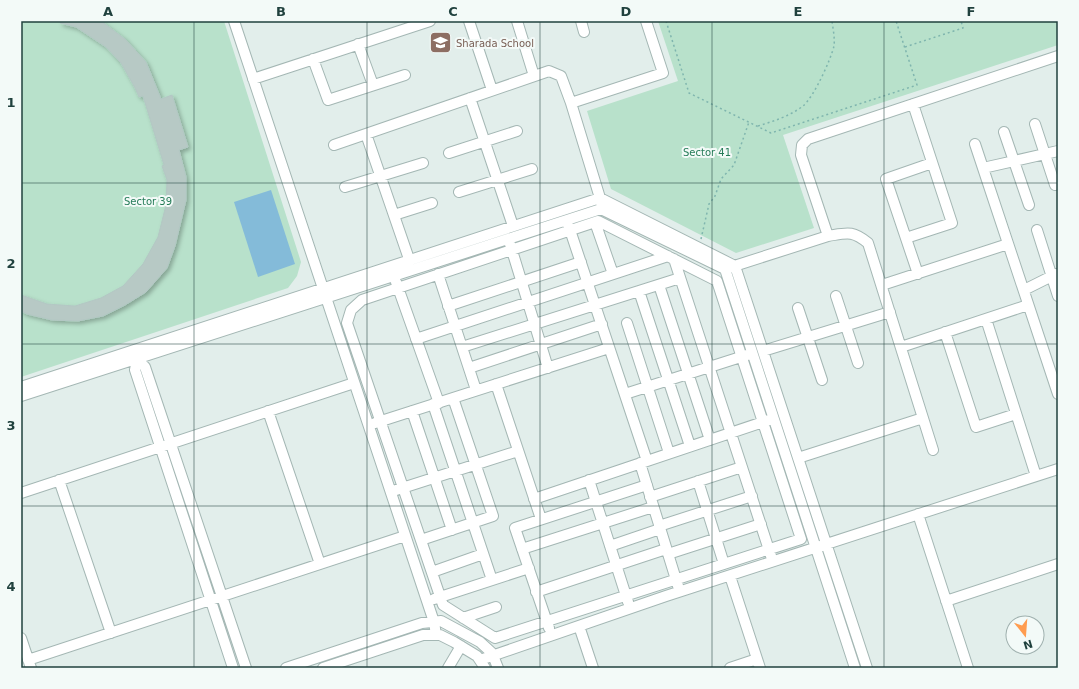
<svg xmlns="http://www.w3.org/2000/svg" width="1079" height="689" viewBox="0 0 1079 689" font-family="'DejaVu Sans',sans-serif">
	<defs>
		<filter id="shadow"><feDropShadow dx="2.5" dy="2.5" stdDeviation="2" flood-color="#0004"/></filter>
	</defs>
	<rect width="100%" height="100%" fill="#e2eeeb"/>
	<path fill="#b8e1cb" d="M21,21H224L301,262L297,276L288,288L21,377Z
		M658,21H1058V45L783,135L814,228L736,253L611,189L587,111L678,81Z"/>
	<path fill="#84bbd9" d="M271,190L295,264L258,277L234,202Z"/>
	<path fill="#b7c9c5" stroke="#b3c8c4" filter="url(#shadow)" d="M61,21H101L125,39L146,62L161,99L172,95L188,147L179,150L186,177V200L175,246L167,268L146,292L125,305L103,316L78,321L52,320L27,314L21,311V295L47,304L75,306L101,298L123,286L143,264L158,237L166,205L167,180L162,166L164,165L143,96L139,97L135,88L121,63L106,47L76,27L60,23Z"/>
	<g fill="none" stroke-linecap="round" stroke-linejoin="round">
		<defs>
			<path id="minor" d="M234,21L434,622L436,635
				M469,21L492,90
				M517,21L534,76
				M581,21L584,32
				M358,44L373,85
				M313,59L328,100L405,75
				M253,79L430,21
				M470,98L513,226
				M1035,124L1055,185
				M1004,132L1029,205
				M366,134L409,259
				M975,144L1058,394
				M334,145L549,71L561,76L571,103
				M449,153L517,131
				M983,168L1058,151
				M345,187L423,163
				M459,192L532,169
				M601,203L600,198L571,103L663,73L646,21
				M394,215L432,203
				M598,221L717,281L801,539L495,638L443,605L347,323L351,310L362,300Z
				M595,222L613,274
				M568,224L647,461
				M1037,230L1058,296
				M828,236C847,233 852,230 868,243L933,450
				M906,238L952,223L913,104
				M510,244L548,368
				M674,259L771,556
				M728,268L828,236L801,155L802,145L808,139L1058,56
				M438,274L476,390
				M918,274L886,179L932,163
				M396,282L439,403
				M659,285L710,440
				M882,285L1008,244
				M1024,290L1056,274
				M639,291L690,446
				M836,296L858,363
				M448,306L581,262
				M798,308L822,380
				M986,319L1036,476
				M627,323L669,453
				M945,332L976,427L1016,414
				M416,339L668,256
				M462,347L680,278
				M901,347L1028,305
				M763,351L890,312
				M137,359L145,367L246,668
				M137,359L135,370L233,668
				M469,368L602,324
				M496,384L541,519
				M21,387L600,198L735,266L867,668
				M625,394L747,355
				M21,396L601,209L725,269L855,668
				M433,404L492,580
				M268,411L320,564
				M412,411L452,530
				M375,423L609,348
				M798,458L923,418
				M640,463L678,586
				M59,480L111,633
				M589,480L628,602
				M698,481L724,564
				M396,490L518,451
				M21,493L354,383
				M650,497L742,467
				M534,499L769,420
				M918,514L968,668
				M659,526L752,496
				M421,540L493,516L453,398
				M610,546L660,529
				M522,549L653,507
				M668,554L761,524
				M432,572L483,554
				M730,576L760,668
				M536,592L666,549
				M434,599L529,568
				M946,601L1058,564
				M463,618L496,607
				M579,626L593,668
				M549,628L515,528L647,485
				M21,638L31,668
				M28,660L405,536
				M480,660L666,596L1058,469
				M286,668L422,623L441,621L480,642L492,653L498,668
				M323,668L423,635H440L454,642L477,656L485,668
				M448,668L461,646
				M730,668L757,659"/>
		</defs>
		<use href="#minor" stroke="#a4b7b4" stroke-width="12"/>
		<path stroke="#7fb5ae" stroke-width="1.5" stroke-dasharray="2 3" stroke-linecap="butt" d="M666,21L689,93L771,133L917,85L896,21
			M905,47L963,28L961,21
			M758,126C774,121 790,116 803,106C814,97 831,59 834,46C835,38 833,29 832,21
			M701,239L709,204L715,196L721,179L734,165L749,122"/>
		<use href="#minor" stroke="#fff" stroke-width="10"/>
	</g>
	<path fill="none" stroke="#20413e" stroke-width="1" stroke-opacity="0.55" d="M194,21V668M367,21V668M540,21V668M712,21V668M884,21V668M21,183H1058M21,344H1058M21,506H1058"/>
	<defs>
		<symbol id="school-square" viewBox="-11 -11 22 22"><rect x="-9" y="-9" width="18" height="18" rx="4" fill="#8d6e63" stroke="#f3faf8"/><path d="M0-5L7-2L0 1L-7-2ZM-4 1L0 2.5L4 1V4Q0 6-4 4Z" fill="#fff"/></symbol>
	</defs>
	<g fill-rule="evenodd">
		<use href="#school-square" x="428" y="30" width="25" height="25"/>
	</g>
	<g text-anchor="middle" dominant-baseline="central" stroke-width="4" stroke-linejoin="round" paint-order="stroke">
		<g font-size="10" fill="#785e54" stroke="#f3faf8" text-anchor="start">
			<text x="456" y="43">Sharada School</text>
		</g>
		<g font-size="10" fill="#257c58" stroke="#f3faf8">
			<text x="707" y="152">Sector 41</text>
			<text x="148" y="201">Sector 39</text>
		</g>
	</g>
	<rect width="1079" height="689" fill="none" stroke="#f3faf8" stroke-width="44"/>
	<g transform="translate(1025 635) rotate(163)"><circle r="19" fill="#f3faf8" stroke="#9fb0ae"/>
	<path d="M0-3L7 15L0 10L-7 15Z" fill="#ff9c4f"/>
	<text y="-6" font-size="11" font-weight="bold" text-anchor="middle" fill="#20413e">N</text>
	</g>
	<rect x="22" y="22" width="1035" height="645" fill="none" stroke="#20413e" stroke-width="1.5"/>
	<g font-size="13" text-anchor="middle" font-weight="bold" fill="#20413e">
		<text x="108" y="16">A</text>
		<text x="281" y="16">B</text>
		<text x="453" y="16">C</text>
		<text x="626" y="16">D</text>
		<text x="798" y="16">E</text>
		<text x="971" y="16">F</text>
		<text x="11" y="107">1</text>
		<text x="11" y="268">2</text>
		<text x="11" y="430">3</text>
		<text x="11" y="591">4</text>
	</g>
</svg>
